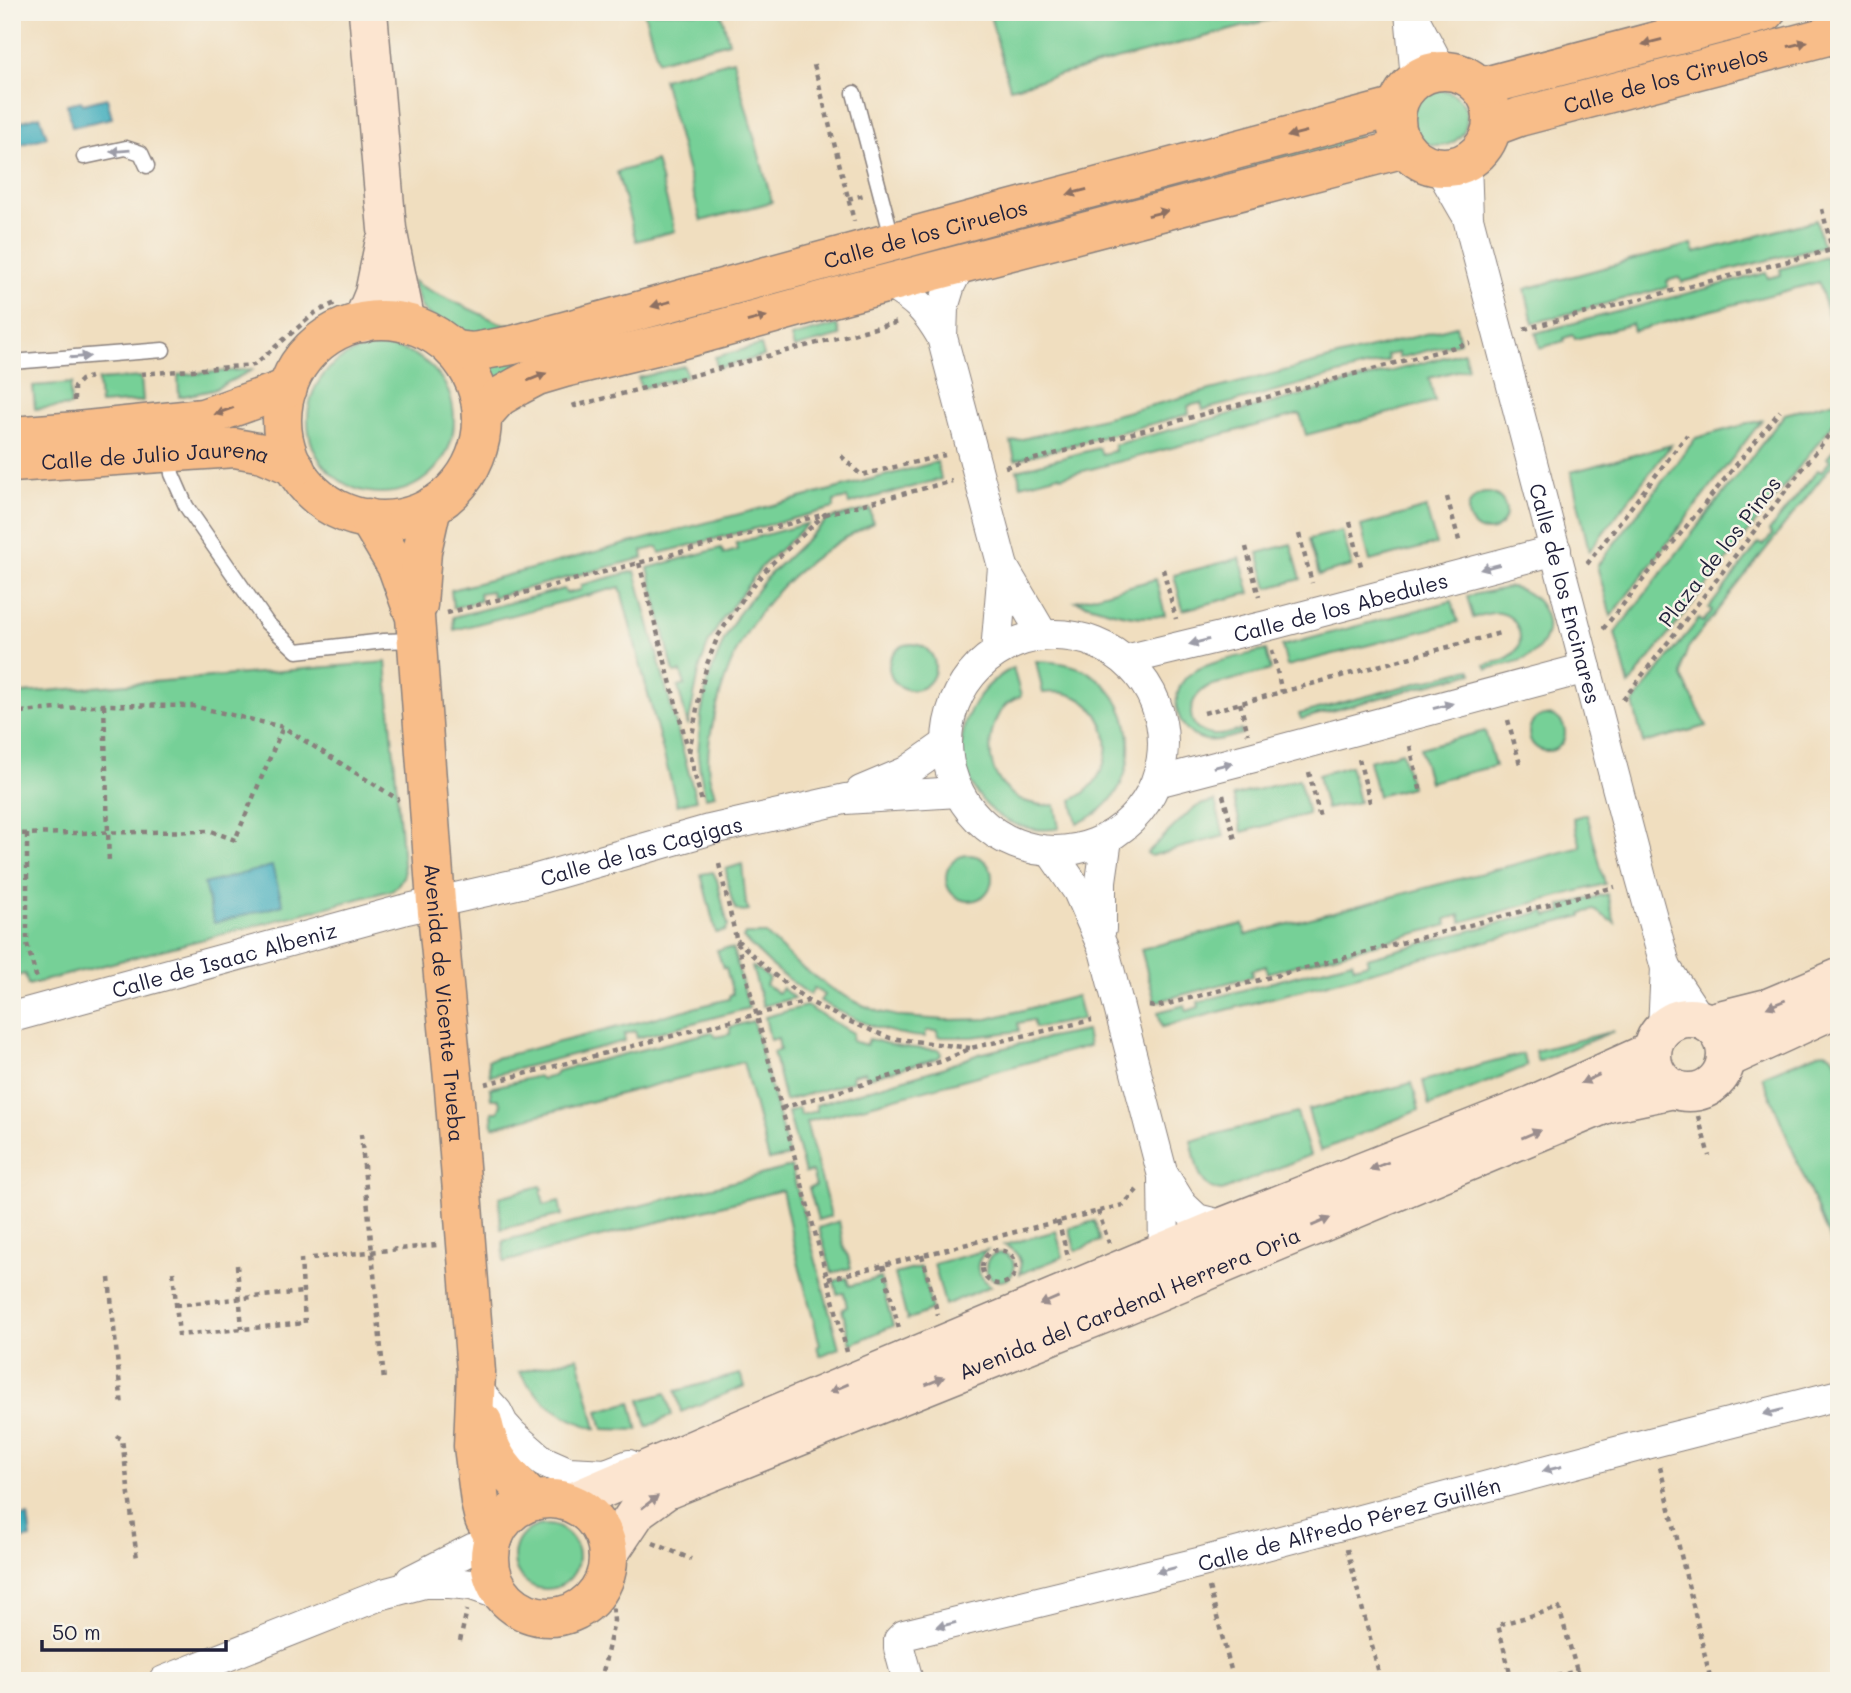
<svg xmlns="http://www.w3.org/2000/svg" width="1851" height="1693" viewBox="0 0 1851 1693" font-family="Mali,sans-serif">
	<rect width="100%" height="100%" fill="#f7f3e8"/>
	<filter id="ink" filterUnits="userSpaceOnUse"><feTurbulence type="fractalNoise" baseFrequency=".0143" numOctaves="2"/><feDisplacementMap in="SourceGraphic" scale="14" xChannelSelector="R" yChannelSelector="G"/><feConvolveMatrix kernelMatrix="1 2 1 2 8 2 1 2 1" color-interpolation-filters="sRGB"/></filter>
	<filter id="wash" filterUnits="userSpaceOnUse"><feTurbulence type="fractalNoise" baseFrequency=".00686" numOctaves="4" result="noise"/><feDisplacementMap in="SourceGraphic" scale="28" xChannelSelector="R" yChannelSelector="G"/><feGaussianBlur stdDeviation="1.57" result="paint"/><feColorMatrix in="noise" values="0 0 0 0 0 0 0 0 0 0 0 0 0 0 0 0 0 1.4 0 .05"/><feComposite in="paint" operator="in"/></filter>
	<g filter="url(#wash)">
		<rect width="100%" height="100%" fill="#f0debf"/>
		<path fill="#76d097" stroke="#4c7969" stroke-width="2" d="M644,12H721L729,42L658,61Z
			M989,12H1299L1010,88Z
			M733,60L772,202L701,221L663,79Z
			M1411 118a28 28 0 1 1 56 0a28 28 0 1 1-56 0Z
			M1358,135L1361,143L1003,238L1000,229Z
			M656,161L675,231L636,241L617,172Z
			M1816,220L1823,246L1682,282L1680,277L1667,281L1668,287L1533,323L1525,289L1692,244L1695,253Z
			M1826,257L1839,306V348H1837L1819,282L1634,331L1632,324L1575,339L1573,335L1564,338V341L1540,348L1536,333L1766,273L1768,278L1781,275L1780,269Z
			M412,280L420,286L504,325L510,324L511,329L493,334L463,333L454,329L428,314L421,307Z
			M837,325L840,336L794,348L791,337Z
			M1456,326L1460,342L1399,358L1398,353L1387,355L1388,361L1203,410L1201,403L1188,406L1189,414L1015,460L1011,442Z
			M761,345L764,356L717,368L715,357Z
			M308 420a73 73 0 1 1 146 0a73 73 0 1 1-146 0Z
			M545,349L489,386L484,366Z
			M1464,352L1468,368L1429,378L1435,401L1306,435L1300,414L1061,477L1059,475L1021,485L1017,470L1099,448L1102,454L1115,451L1114,445Z
			M684,366L687,376L641,388L638,378Z
			M254,369L213,390L179,397L178,375Z
			M141,377L143,401L100,404L98,380Z
			M72,383L70,388L71,406L35,409L33,386Z
			M1839,400V416L1629,685L1615,633L1785,414Z
			M1762,420L1611,616L1597,566L1696,438Z
			M1839,443V456L1688,648L1683,662L1682,677L1707,726L1643,743L1633,703L1699,619L1703,622L1712,610L1709,608L1759,543L1763,545L1772,535L1769,531L1818,470L1822,472L1830,460L1827,458Z
			M1671,445L1589,551L1571,472Z
			M937,462L941,479L849,504L847,498L834,501V508L660,553L658,547L642,551L643,558L493,597L491,591L479,593L480,601L453,608L451,590Z
			M1468 512a19 19 0 1 1 38 0a19 19 0 1 1-38 0Z
			M1426,508L1436,544L1370,561L1361,526Z
			M870,509L873,523C792,562 737,620 716,710C711,730 706,753 709,774C710,781 713,788 715,795L705,797L700,771L698,755L701,715L708,680L724,640L737,616L768,576L828,519Z
			M809,523L762,566L722,620L709,642L700,667L688,726L678,687L685,685L681,672L674,673L648,568L721,548L724,554L737,550L736,543Z
			M1342,531L1352,566L1319,575L1309,539Z
			M1291,544L1301,579L1268,588L1258,553Z
			M1240,558L1250,593L1183,610L1174,575Z
			M635,571L696,800L677,805L620,587L454,630L453,617L564,589L566,593L581,590V585Z
			M1156,579L1165,615C1135,622 1104,609 1075,601Z
			M1511,587C1546,593 1562,635 1530,656C1517,664 1501,665 1487,669L1485,665C1495,662 1508,660 1515,652C1526,638 1517,616 1500,613C1491,612 1482,615 1473,618L1467,596Z
			M1452,601L1458,622L1287,666L1282,646Z
			M889 667a23 23 0 1 1 46 0a23 23 0 1 1-46 0Z
			M1266,650L1271,670L1209,686C1184,699 1185,732 1213,735C1222,736 1232,732 1241,730L1242,734C1230,737 1217,742 1205,740C1174,733 1166,689 1193,672C1208,662 1247,655 1266,650Z
			M1036,661C1055,662 1072,663 1088,672C1146,705 1143,801 1077,823L1072,800C1130,772 1111,683 1043,693Z
			M386,662L404,875L397,886L392,890L28,985L25,974L12,977V694Z
			M1013,668L1021,696C1016,698 1011,701 1007,704C997,713 993,725 991,738C986,779 1013,808 1055,805L1059,828C1043,832 1027,829 1012,823C974,807 951,757 967,718C976,696 992,679 1013,668Z
			M1470,669L1472,673L1301,719L1299,714Z
			M1529 733a18 18 0 1 1 36 0a18 18 0 1 1-36 0Z
			M1485,731L1495,766L1429,782L1420,748Z
			M1402,752L1411,787L1378,796L1369,761Z
			M1350,766L1359,802L1326,809L1318,775Z
			M1299,779L1308,814L1242,832L1233,796Z
			M1215,801L1224,836L1151,856L1147,853L1190,811L1200,805Z
			M1587,814L1605,884L1461,922L1460,915L1446,919L1447,925L1267,973L1266,966L1252,970L1253,976L1155,1002L1141,949L1243,924L1246,935L1581,847L1573,818Z
			M946 878a23 23 0 1 1 46 0a23 23 0 1 1-46 0Z
			M742,864L746,904L749,911C745,912 740,912 737,910C731,905 727,877 726,869Z
			M713,872L717,880L728,926L725,931L716,933L701,874Z
			M1607,894L1615,923L1594,910L1582,913V916L1162,1027L1158,1012L1185,1005L1187,1011L1199,1007L1198,1002L1352,961L1354,967L1368,963L1367,958L1545,911L1547,916L1562,912L1561,906Z
			M745,934H766L796,963L830,988L860,1004L880,1012L902,1017L946,1020L988,1019L1077,996L1083,1019L1035,1028L1033,1020L1018,1023L1019,1031L972,1037H938L937,1031H926L925,1037C886,1035 854,1020 820,1001L824,995L814,988L810,995L776,970L743,938Z
			M726,948L733,949L749,1008L637,1038L635,1031L624,1034L625,1041L490,1076L488,1060L729,999V996L733,994L726,968H723L717,950Z
			M752,967H754L769,978L766,985L778,993L782,988L794,998L763,1006Z
			M806,1006L853,1033L852,1041L866,1045L869,1039L900,1047L940,1050L941,1055L938,1058L867,1078L865,1072L852,1075L853,1081L785,1101L773,1052L780,1050L778,1038L770,1040L765,1017Z
			M753,1021L789,1156L769,1160L743,1062L493,1127L492,1112H498L501,1105L498,1099H491L490,1088L538,1076L542,1079L554,1076L557,1071L712,1032L716,1037L730,1034V1027Z
			M1086,1031L1089,1046L806,1122L831,1216L818,1220L809,1188L816,1186L812,1172L805,1173L788,1112L798,1108L801,1115L817,1111L816,1105L942,1068L979,1054L1020,1044Z
			M1614,1031L1538,1062L1535,1051Z
			M1825,1052L1832,1055L1839,1065V1262L1762,1076L1819,1053Z
			M1523,1054L1527,1066L1429,1106L1423,1081Z
			M1412,1083L1419,1110L1320,1151L1308,1110Z
			M1297,1113L1310,1155L1222,1191C1197,1189 1197,1162 1191,1141Z
			M791,1167L839,1348L820,1356L817,1347L820,1345L796,1254L782,1190L504,1262L503,1241Z
			M541,1186L543,1189L541,1191L544,1205L559,1201L562,1215L501,1229L499,1197Z
			M839,1221L844,1248L848,1256L851,1268L832,1273L819,1228Z
			M1095,1221L1100,1241L1076,1251L1069,1228Z
			M1056,1231L1063,1257L1020,1274C1023,1259 1017,1251 1004,1245Z
			M987,1250C972,1265 976,1274 991,1286L945,1305L934,1264Z
			M986 1267a14 14 0 1 1 28 0a14 14 0 1 1-28 0Z
			M921,1267L932,1310L907,1320L895,1274Z
			M847,1278L849,1286L880,1278L893,1326L851,1344L842,1309L847,1307L844,1293L837,1294L834,1281Z
			M578,1357L596,1429C558,1416 543,1405 519,1372Z
			M740,1374L745,1386L681,1412L676,1391Z
			M666,1393L672,1415L647,1427L640,1400Z
			M631,1402L638,1430L603,1429L598,1411Z
			M514 1557a32 32 0 1 1 64 0a32 32 0 1 1-64 0Z"/>
		<path fill="#3eacbc" stroke="#30677c" stroke-width="2" d="M107,98L112,118L72,127L67,104L81,101L83,104Z
			M40,116L47,137L12,147V124Z
			M272,866L283,905L214,923L204,884Z
			M28,1516L31,1538L12,1541V1518Z"/>
	</g>
	<g filter="url(#ink)">
		<g fill="none" stroke-linecap="round" stroke-linejoin="round">
			<defs>
				<path id="lane" d="M854,93L893,241
					M84,157L126,148L141,153L147,166
					M12,362L163,350
					M170,453L172,474L186,506L267,623L297,651L384,641L415,640"/>
				<g id="street">
					<path d="M1410,12L1416,79"/>
					<path d="M1416,22L1442,71"/>
					<path id="s1" d="M1466,162L1468,218L1641,878L1666,968L1700,1019"/>
					<path d="M1439,167L1465,212"/>
					<path d="M960,265L950,285L943,308L942,337L1003,567L1043,635"/>
					<path d="M888,283C917,301 925,308 942,337"/>
					<circle cx="1055" cy="743" r="108"/>
					<path d="M996,652L1003,567"/>
					<path id="s2" d="M1125,660L1266,626L1556,550"/>
					<path d="M1157,782L1254,757L1586,668"/>
					<path d="M861,791L906,772L946,744"/>
					<path d="M1051,852L1078,891L1104,950L1163,1176L1164,1252"/>
					<path d="M1101,929V881L1107,839"/>
					<path id="s3" d="M12,1017L403,910L530,881L709,830L845,799L958,792"/>
					<path d="M1663,1028L1666,968"/>
					<path d="M1164,1176L1182,1205L1197,1219L1225,1226"/>
					<path d="M479,1392L497,1412L503,1424L512,1434L543,1461L568,1472L588,1473L606,1474L629,1465"/>
					<path d="M411,1580L472,1549L490,1547"/>
					<path d="M164,1681L383,1594L424,1583H450L472,1585L504,1596"/>
					<path id="s4" d="M908,1681L899,1648V1640L904,1635L1202,1562L1654,1442L1839,1395"/>
				</g>
				<g id="secondary">
					<path d="M368,12L387,229L406,323"/>
					<path d="M362,323L374,294L384,245"/>
					<circle cx="1689" cy="1055" r="37"/>
					<path d="M1708,1023L1768,1008L1839,978"/>
					<path d="M1726,1059L1839,1007"/>
					<path d="M572,1502L727,1435L1225,1226L1532,1105L1652,1051"/>
					<path id="s5" d="M608,1555L638,1510L666,1490L1123,1306L1608,1103L1674,1089"/>
				</g>
				<g id="primary">
					<circle cx="1444" cy="119" r="48"/>
					<path d="M1481,87L1766,12"/>
					<path id="s6" d="M1492,127L1519,117L1839,33"/>
					<circle cx="382" cy="420" r="100"/>
					<path id="s7" d="M453,350L473,352L513,345L987,216L1397,107"/>
					<path d="M482,416L499,397L518,386L537,376L564,368L680,340L843,295L1405,148"/>
					<path d="M12,436L77,431L203,418L288,388"/>
					<path id="s8" d="M12,463L235,448L263,453L295,467"/>
					<path id="s9" d="M368,518L397,567L415,617L436,902L454,1089L476,1372L473,1446L480,1502L484,1519L494,1537"/>
					<path d="M418,605L422,551L432,506"/>
					<path d="M483,1422C491,1461 508,1473 533,1501"/>
					<circle cx="549" cy="1558" r="59"/>
				</g>
			</defs>
			<use href="#lane" stroke="#89807d" stroke-width="17"/>
			<use href="#street" stroke="#89807d" stroke-width="32"/>
			<use href="#secondary" stroke="#89807d" stroke-width="41"/>
			<use href="#primary" stroke="#89807d" stroke-width="41"/>
			<path stroke="#89807d" stroke-width="4.5" stroke-dasharray="5 5" stroke-linecap="butt" d="M814,65L854,221
				M848,199L864,195
				M1822,209L1839,277
				M1524,329L1839,248
				M141,374L254,365L315,313L337,302
				M74,401V387L81,380L90,377
				M574,403L575,406L898,322
				M841,456L861,475L945,455
				M1005,467L1470,343
				M1447,497L1460,544
				M1350,522L1362,570
				M1299,534L1312,583
				M1246,547L1259,597
				M639,563L702,802
				M1587,564L1687,435
				M1163,569L1176,619
				M447,613L952,481
				M1603,629L1780,411
				M1272,650L1282,692
				M1623,700L1839,422
				M1240,703L1248,734
				M104,705L109,864
				M1204,713L1500,633
				M12,717L21,712L104,705L193,706L283,727L399,800
				M1508,720L1521,768
				M1410,746L1421,793
				M689,752L699,698L707,664L718,636L744,597L768,567L825,514
				M1359,759L1371,806
				M1309,772L1320,818
				M1223,795L1235,840
				M12,834L211,831L235,840L283,727
				M27,834V944L38,983
				M719,864L736,938L847,1352
				M737,940L768,970L808,1001L846,1020L890,1038L970,1048
				M1149,1006L1156,1007L1615,887
				M485,1084L808,1001
				M782,1108L943,1061L971,1048L1092,1020
				M1698,1116L1709,1156
				M361,1134L384,1381
				M1098,1211L1109,1243
				M1058,1221L1069,1260
				M982 1267a17 17 0 1 1 34 0a17 17 0 1 1-34 0Z
				M922,1255L938,1315
				M312,1258L437,1245
				M237,1265L242,1329
				M883,1265L899,1329
				M173,1272L179,1335L305,1323L301,1259
				M109,1278L122,1407
				M828,1279L1123,1205L1137,1190
				M176,1305L303,1292
				M116,1436L122,1439L137,1559
				M1660,1467L1711,1681
				M653,1543L691,1559
				M1347,1549L1381,1681
				M1209,1587L1234,1681
				M460,1641L467,1610
				M601,1681L614,1621L613,1605
				M1512,1681L1498,1625L1559,1608L1577,1671
				M1537,1681L1577,1671L1580,1681"/>
			<use href="#lane" stroke="#fff" stroke-width="14"/>
			<use href="#street" stroke="#fff" stroke-width="30"/>
			<use href="#secondary" stroke="#fce5d0" stroke-width="38"/>
			<use href="#primary" stroke="#f8bd89" stroke-width="38"/>
		</g>
		<defs><path id="oneway-solid" d="M-6-.8H1V-3.2L6.5 0L1 3.2V.8H-6Z" transform="scale(1.75)"/></defs>
		<g fill="#8d7062">
			<use href="#oneway-solid" transform="translate(1652 42) rotate(165)"/>
			<use href="#oneway-solid" transform="translate(1798 44) rotate(-15)"/>
			<use href="#oneway-solid" transform="translate(1297 134) rotate(165)"/>
			<use href="#oneway-solid" transform="translate(1077 192) rotate(165)"/>
			<use href="#oneway-solid" transform="translate(1158 213) rotate(-14)"/>
			<use href="#oneway-solid" transform="translate(661 304) rotate(165)"/>
			<use href="#oneway-solid" transform="translate(757 319) rotate(-15)"/>
			<use href="#oneway-solid" transform="translate(537 377) rotate(-22)"/>
			<use href="#oneway-solid" transform="translate(224 411) rotate(160)"/>
		</g>
		<g fill="#9c9ca7">
			<use href="#oneway-solid" transform="translate(120 151) rotate(175)"/>
			<use href="#oneway-solid" transform="translate(80 357) rotate(-4)"/>
			<use href="#oneway-solid" transform="translate(1490 567) rotate(165)"/>
			<use href="#oneway-solid" transform="translate(1199 642) rotate(166)"/>
			<use href="#oneway-solid" transform="translate(1443 706) rotate(-15)"/>
			<use href="#oneway-solid" transform="translate(1223 765) rotate(-14)"/>
			<use href="#oneway-solid" transform="translate(1773 1412) rotate(166)"/>
			<use href="#oneway-solid" transform="translate(1552 1469) rotate(165)"/>
			<use href="#oneway-solid" transform="translate(1166 1570) rotate(166)"/>
			<use href="#oneway-solid" transform="translate(946 1625) rotate(166)"/>
		</g>
		<g fill="#9a8d8d">
			<use href="#oneway-solid" transform="translate(1776 1004) rotate(158)"/>
			<use href="#oneway-solid" transform="translate(1590 1079) rotate(156)"/>
			<use href="#oneway-solid" transform="translate(1531 1134) rotate(-23)"/>
			<use href="#oneway-solid" transform="translate(1379 1166) rotate(158)"/>
			<use href="#oneway-solid" transform="translate(1321 1222) rotate(-23)"/>
			<use href="#oneway-solid" transform="translate(1049 1301) rotate(157)"/>
			<use href="#oneway-solid" transform="translate(935 1381) rotate(-22)"/>
			<use href="#oneway-solid" transform="translate(839 1388) rotate(157)"/>
			<use href="#oneway-solid" transform="translate(650 1502) rotate(-37)"/>
		</g>
	</g>
	<g text-anchor="middle" dominant-baseline="central" stroke-width="5" stroke-linejoin="round" paint-order="stroke">
		<g font-size="21" fill="#22223b" stroke="#f7f3e8">
			<text stroke="none"><textPath href="#s6" startOffset="180">Calle de los Ciruelos</textPath></text>
			<text stroke="none"><textPath href="#s7" startOffset="488">Calle de los Ciruelos</textPath></text>
			<text stroke="none"><textPath href="#s8" startOffset="144">Calle de Julio Jaurena</textPath></text>
			<text transform="translate(1719 551) rotate(-52)">Plaza de los Pinos</text>
			<text stroke="none"><textPath href="#s1" startOffset="444">Calle de los Encinares</textPath></text>
			<text stroke="none"><textPath href="#s2" startOffset="222">Calle de los Abedules</textPath></text>
			<text stroke="none"><textPath href="#s3" startOffset="651">Calle de las Cagigas</textPath></text>
			<text stroke="none"><textPath href="#s3" startOffset="220">Calle de Isaac Albeniz</textPath></text>
			<text stroke="none"><textPath href="#s9" startOffset="497">Avenida de Vicente Trueba</textPath></text>
			<text stroke="none"><textPath href="#s5" startOffset="588">Avenida del Cardenal Herrera Oria</textPath></text>
			<text stroke="none"><textPath href="#s4" startOffset="508">Calle de Alfredo Pérez Guillén</textPath></text>
		</g>
	</g>
	<rect width="1851" height="1693" fill="none" stroke="#f7f3e8" stroke-width="42"/>
	<path d="M42 1640v10h184v-10" fill="none" stroke="#22223b" stroke-width="3.5"/>
	<text x="52" y="1640" font-size="21" fill="#22223b" stroke="#f7f3e8" stroke-width="5" paint-order="stroke">50 m</text>
</svg>
